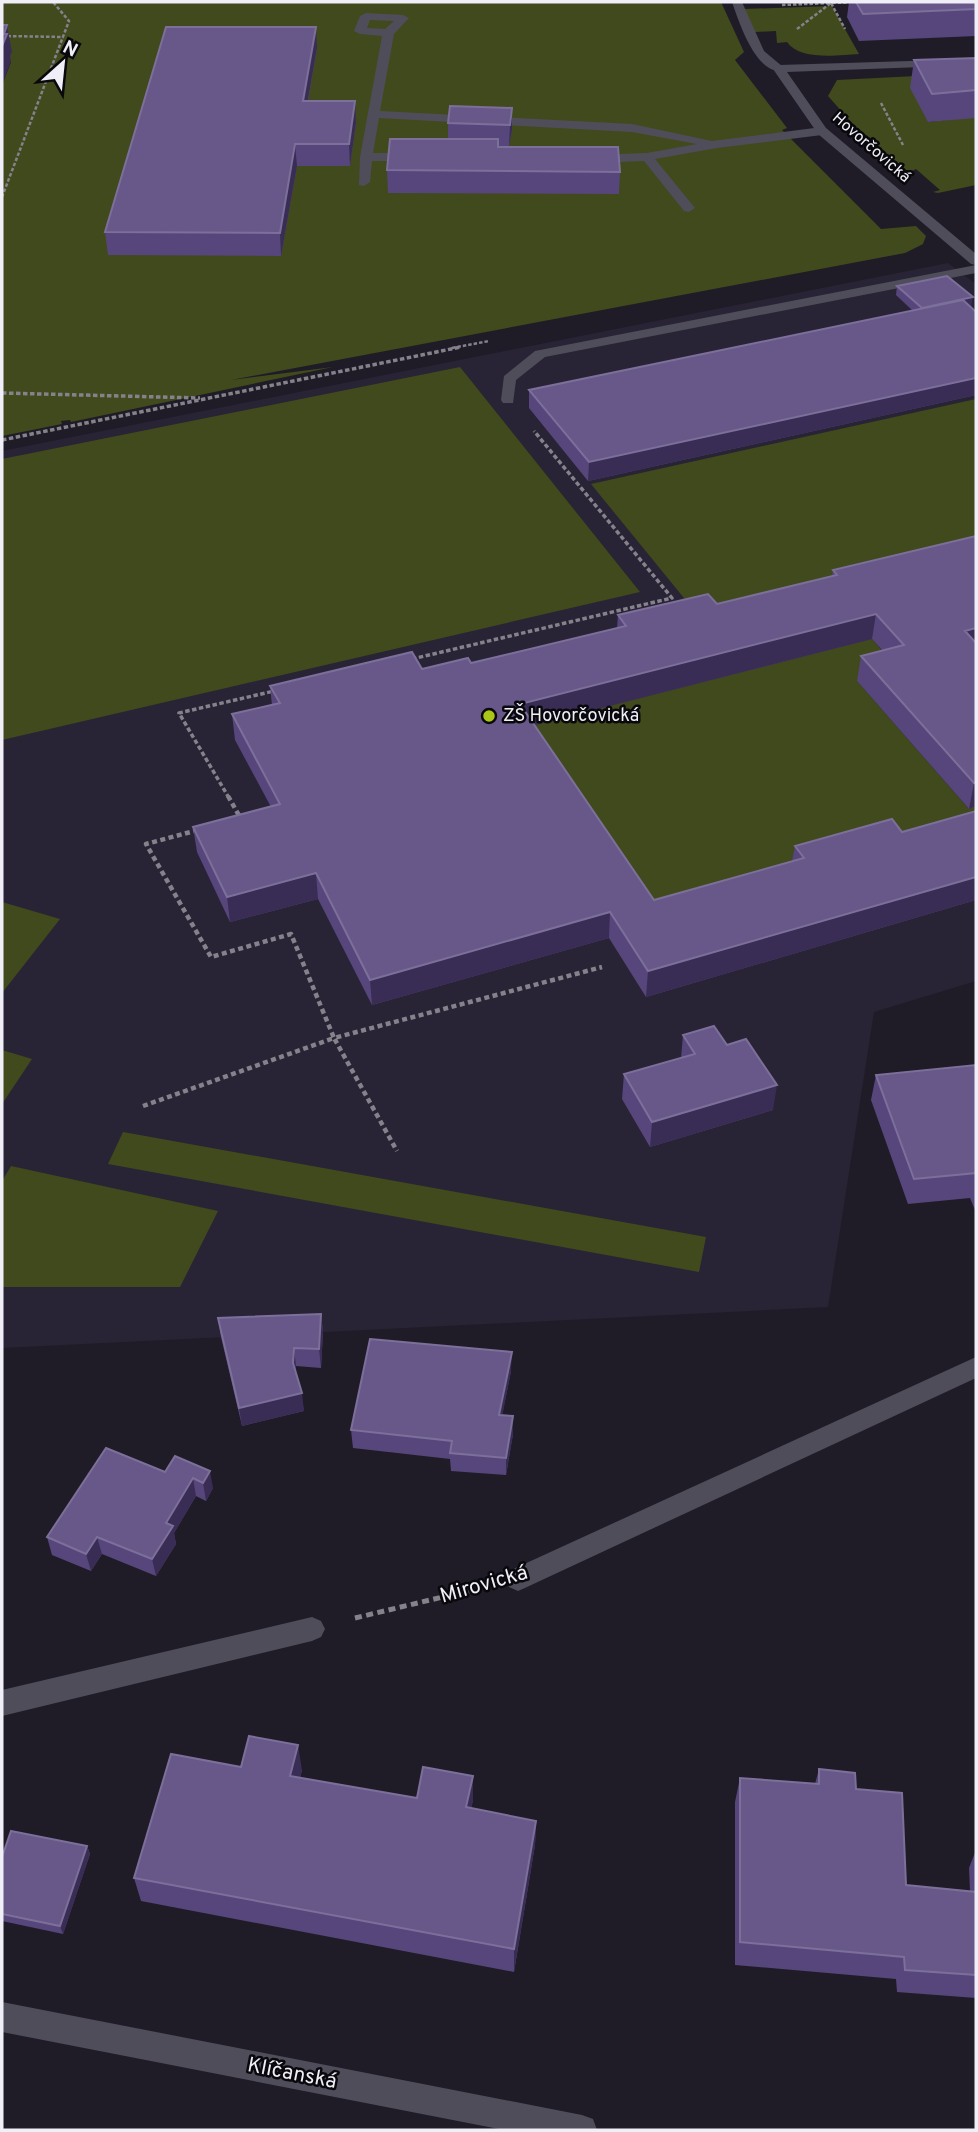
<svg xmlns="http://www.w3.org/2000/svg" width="978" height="2132" viewBox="0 0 978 2132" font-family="Overpass,sans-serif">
	<rect width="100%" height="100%" fill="#1f1c27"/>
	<path fill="#292435" d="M948,263L976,284V981L874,1012L828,1307L2,1348V451Z"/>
	<path fill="#414a1c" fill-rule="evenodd" d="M2,2H721L744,52L735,60L787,128L782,130L881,229L916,226L926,236L923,244L905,253L231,380L333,367L71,422L70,420L61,421L62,424L2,436V85L11,62L2,52ZM304,122L350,166H297Z
		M832,6L859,54C838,55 800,61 787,42L777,43L776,31L755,32L744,9Z
		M976,73L928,122L976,117V185L938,193L933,192L940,190L916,169L912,171L906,170L851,122L828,96L837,80Z
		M460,367L640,592L2,740V459Z
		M976,399V546L697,614L591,484Z
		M872,639L899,670L857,681L968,808L976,806V835L652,925L519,729Z
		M2,902L60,919L2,993Z
		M2,1050L32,1059L2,1104Z
		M123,1132L706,1237L699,1272L108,1164Z
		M11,1166L218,1211L180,1287H2V1181Z"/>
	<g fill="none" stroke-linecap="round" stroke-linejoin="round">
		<path stroke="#85828c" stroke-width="2.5" stroke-dasharray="3.5 2" stroke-linecap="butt" d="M782,5L831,3L845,29
			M797,29L831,3L864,2
			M2,36L64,37
			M881,103L903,145
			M2,197L69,21L53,2
			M452,348L489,341"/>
		<path stroke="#85828c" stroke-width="3.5" stroke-dasharray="4.5 2.5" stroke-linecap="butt" d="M2,393L200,398
			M2,440L461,347
			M412,659L672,598L534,431
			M229,798L179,713L274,691"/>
		<path stroke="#85828c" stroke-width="4.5" stroke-dasharray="5 3.5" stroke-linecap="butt" d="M228,796L241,819
			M198,830L146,844L211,957L291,934L334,1038L602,967
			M143,1106L334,1038L397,1151"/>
		<path stroke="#85828c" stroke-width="5" stroke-dasharray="7 4.5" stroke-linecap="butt" d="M355,1618L476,1589"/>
		<path fill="#504d5a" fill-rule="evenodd" d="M732,2H742L764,51L783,67V71C756,75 739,22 732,2Z
			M366,13L403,15L409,18L394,34L380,111L632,124L712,141L822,127L828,131L822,135L717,148L655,159L695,208L689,212L684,211L644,161L591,163L585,159L591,155L647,153L697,144L632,132L379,118L373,153H416L422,157L416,161H372L370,182L364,186L359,185L360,157L382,36L360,34L354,31L360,16ZM370,20L394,21L385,29L367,28Z
			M976,265V273L545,357L516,380L513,403H503L501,400L504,376L535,351Z"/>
		<path fill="#504d5a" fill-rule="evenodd" d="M976,59V65L787,72L826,128L976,254V265L971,264L818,134L773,69L779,65Z
			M976,1357V1378L527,1587L518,1591L509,1587L505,1579L509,1571Z
			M312,1617L321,1621L325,1629L321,1637L312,1641L2,1716V1690Z
			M2,2002L582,2115L593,2119L597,2130H504L2,2032Z"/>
	</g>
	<path fill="#57467c" d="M849,2H976V36L859,41L847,17Z
		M317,48L308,101L356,123L350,166H297L281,256L108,255L105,232Z
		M976,58V118L928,122L910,88L914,60Z
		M512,108V130L509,146L498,147L620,172L619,194L388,193L387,170L448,139V123Z
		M897,286L971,307H970L976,312V395L588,481L529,408V390L913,311L896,295Z
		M976,536V806L969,809L857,681L861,656L882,650L872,639L534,725L654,900L792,861L795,846L902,832L976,811V900L646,997L609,938L372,1005L318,899L230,922L197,852L193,827L271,807L235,740L232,714L272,705L270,686L471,663L617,628L618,615L717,604L832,576L833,570Z
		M683,1035L773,1110L650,1147L622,1099L624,1074L681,1058Z
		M976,1065V1210H975L970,1198L908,1204L871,1100L876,1075Z
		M321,1314L323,1332L321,1368L296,1366V1372L304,1411L242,1426L221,1337L218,1318Z
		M511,1371L502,1415L513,1434L506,1475L451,1471L450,1459L353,1448L351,1430Z
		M175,1456L213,1488L206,1501L196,1496L174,1533L176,1544L156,1576L102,1554L91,1571L52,1555L47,1537L165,1472Z
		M241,1767L302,1770L300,1778L417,1798L473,1800L471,1808L536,1821L535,1845L514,1972L141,1901L134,1878Z
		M819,1769L856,1789L906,1885L970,1891L969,1868L976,1850V1998L897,1992L896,1979L735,1965V1802L740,1778L815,1784Z
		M87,1846L90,1854L63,1934L2,1921V1857Z"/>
	<path fill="#392d55" d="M7,25L12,52L10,56L11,61L2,85V46L4,34Z
		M316,27L317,48L304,122L303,101Z
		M355,101L356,123L350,166L349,144Z
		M512,108V130L509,146L510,125Z
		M295,144L297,166L281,256L280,233Z
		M973,297L971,307L921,317L922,308Z
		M976,378V395L588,481L589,462Z
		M876,614L872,639L519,729L520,704Z
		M976,628V652L965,631Z
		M974,783H976V806L969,809Z
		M316,873L318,899L230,922L227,897Z
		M976,877V900L646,997L648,971Z
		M610,912L609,938L372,1005L370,980Z
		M777,1085L773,1110L650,1147L652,1122Z
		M321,1314L323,1332L321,1368L319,1349Z
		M294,1348L296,1366V1381L293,1363Z
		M512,1352L511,1371L499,1433V1415Z
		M302,1393L304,1411L242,1426L239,1408Z
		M513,1416V1434L506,1475V1458Z
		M210,1471L213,1488L206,1501L203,1483Z
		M193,1478L196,1496L174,1533L176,1544L156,1576L152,1559L166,1523Z
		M97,1537L102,1554L91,1571L86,1554Z
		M298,1745L302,1770L294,1800L290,1776Z
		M473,1776V1800L467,1831L466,1807Z
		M536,1821L535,1845L514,1972V1949Z
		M87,1846L90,1854L63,1934L60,1926Z"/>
	<path fill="#675889" stroke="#7c6f9a" stroke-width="2" d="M856,2H976V9L863,14Z
		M2,25H7L4,34H7L2,46Z
		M166,27H316L303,101H355L349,144H295L280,233L105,232Z
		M976,58V90L932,94L914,60Z
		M450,106L512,108L510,125L448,123Z
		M390,139H498V147H618L620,172L387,170Z
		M947,276L973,297L922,308L897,286Z
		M963,300L976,312V378L589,462L529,390Z
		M976,536V628L965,631L976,643V783H974L861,656L904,645L876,614L520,704L654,900L804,858L795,846L892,819L902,832L976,811V877L648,971L610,912L370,980L316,873L227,897L193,827L280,804L232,714L280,703L270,686L412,652L422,669L468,658L471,663L626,626L618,615L708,594L717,604L837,575L833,570Z
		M714,1026L727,1045L746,1039L777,1085L652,1122L624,1074L695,1054L683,1035Z
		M976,1065V1173L914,1179L876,1075Z
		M321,1314L319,1349L294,1348L293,1363L302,1393L239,1408L218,1318Z
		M370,1339L512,1352L499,1415L513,1416L506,1458L450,1453L452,1441L351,1430Z
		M106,1448L165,1472L175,1456L210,1471L203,1483L193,1478L166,1523L173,1526L152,1559L97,1537L86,1554L47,1537Z
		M249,1736L298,1745L290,1776L417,1798L423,1767L473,1776L466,1807L536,1821L514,1949L134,1878L171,1754L241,1767Z
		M819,1769L855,1773L856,1789L902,1793L906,1885L976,1892V1975L905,1970L904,1957L740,1942V1778L819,1784Z
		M11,1831L87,1846L60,1926L2,1914V1857Z"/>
	<circle fill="#abc616" stroke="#09080c" stroke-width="2.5" cx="489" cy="716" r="7"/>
	<g text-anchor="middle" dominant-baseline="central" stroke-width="5" stroke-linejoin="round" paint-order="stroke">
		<g font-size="16" fill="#f0eef6" stroke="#09080c">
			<text transform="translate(871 148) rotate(41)">Hovorčovická</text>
		</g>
		<g font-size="18" fill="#f0eef6" stroke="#09080c" text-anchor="start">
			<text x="503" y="716">ZŠ Hovorčovická</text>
		</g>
		<g font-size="21" fill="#f0eef6" stroke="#09080c">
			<text transform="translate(484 1585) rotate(-16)">Mirovická</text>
			<text transform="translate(292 2074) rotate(11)">Klíčanská</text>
		</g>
	</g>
	<rect width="978" height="2132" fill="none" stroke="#f0eef6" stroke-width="7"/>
	<g transform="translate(63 63) rotate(27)" stroke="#09080c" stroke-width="5" paint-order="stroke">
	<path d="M0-5L12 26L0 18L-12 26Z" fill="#f0eef6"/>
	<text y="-10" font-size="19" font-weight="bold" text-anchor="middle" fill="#f0eef6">N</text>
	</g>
</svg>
